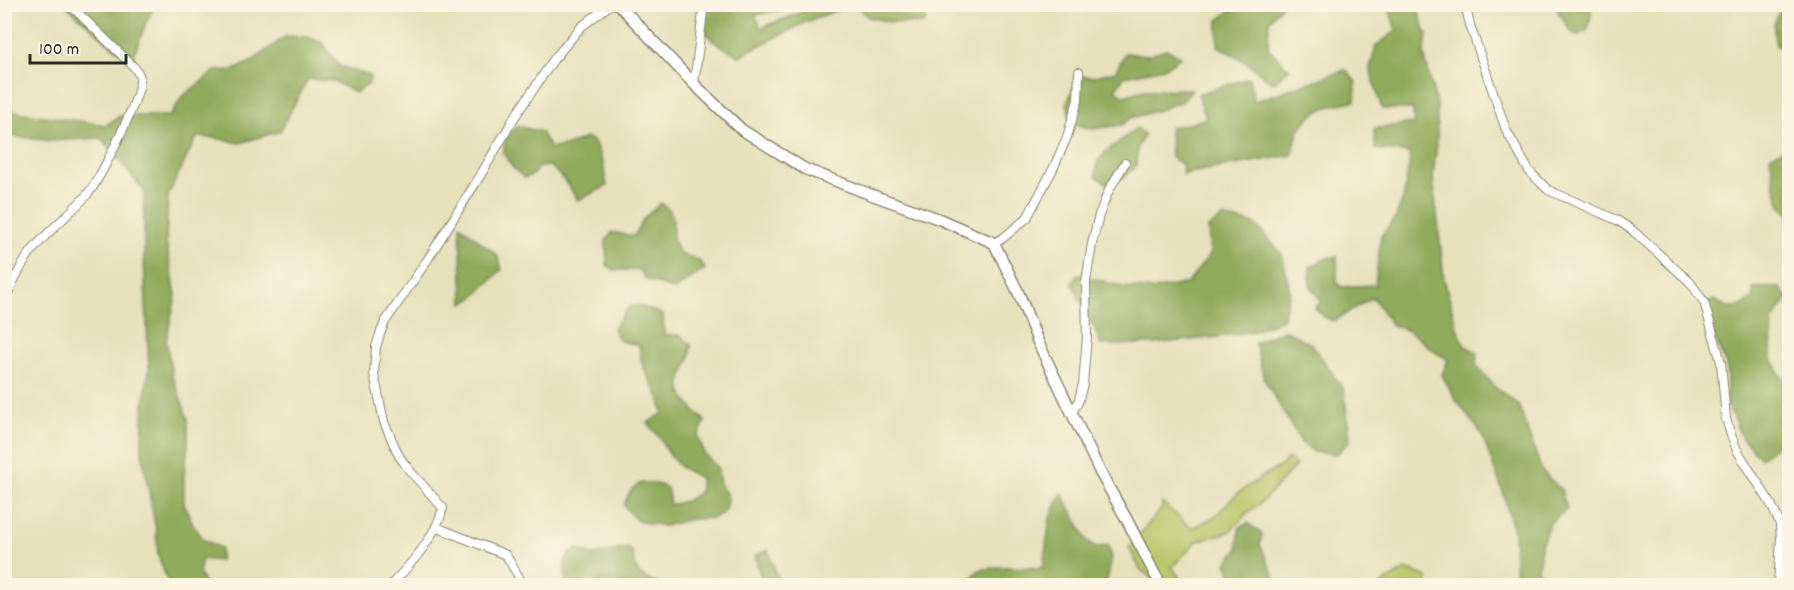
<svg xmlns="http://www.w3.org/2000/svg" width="1794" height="590" viewBox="0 0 1794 590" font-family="Dekko,sans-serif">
	<rect width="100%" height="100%" fill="#fcf5e5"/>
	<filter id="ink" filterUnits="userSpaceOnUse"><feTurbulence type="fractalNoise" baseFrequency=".0167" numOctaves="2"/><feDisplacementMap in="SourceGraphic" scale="12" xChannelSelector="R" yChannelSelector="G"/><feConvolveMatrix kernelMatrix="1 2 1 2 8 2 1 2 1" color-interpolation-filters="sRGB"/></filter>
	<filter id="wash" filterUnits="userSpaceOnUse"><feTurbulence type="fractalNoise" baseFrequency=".008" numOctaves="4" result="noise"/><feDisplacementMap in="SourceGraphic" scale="24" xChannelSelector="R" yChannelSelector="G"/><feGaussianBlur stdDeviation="1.35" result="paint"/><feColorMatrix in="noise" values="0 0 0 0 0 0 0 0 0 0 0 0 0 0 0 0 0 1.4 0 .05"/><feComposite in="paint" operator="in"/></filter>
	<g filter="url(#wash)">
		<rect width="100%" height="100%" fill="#e6e0bb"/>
		<path fill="#b7c668" stroke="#71784a" stroke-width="1.5" d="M1288,458L1296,465L1263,501L1247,513L1229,532L1197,541L1172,567L1184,585H1160L1140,569L1129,547L1162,508V503L1192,528L1214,517L1238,493L1265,475L1281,466Z
			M1406,569L1427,577V585H1380Z"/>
		<path fill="#91ab5c" stroke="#5e6b44" stroke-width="1.5" d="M1787,4L1790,5V47L1788,49L1776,46C1773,28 1771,16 1787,4Z
			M65,5H155L147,20L131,62Z
			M698,5H757L780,10L755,15L761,28L819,5H851L806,22L739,56L713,41L701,26Z
			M856,5H931L924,24L890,22L868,17Z
			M1239,5H1282L1269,21L1268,48L1289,69L1273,83L1246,62L1218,46V20Z
			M1388,5H1416L1427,36L1424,54L1437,108V143L1433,177L1444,279L1457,328L1464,345L1477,353L1476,365L1497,389L1518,404L1542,471L1561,490L1567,509L1549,524L1541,545L1538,570L1542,585H1516L1514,532L1503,492L1481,433L1456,400L1442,375L1448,359L1438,354L1409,331L1392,325L1373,297L1334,321L1326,318L1315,308L1321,301L1310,285V267L1325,259L1337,256V282L1341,287L1375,285L1381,236L1396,217L1403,199L1411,153L1375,149L1374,129L1414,123L1413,109H1382L1370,68L1376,46L1396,31Z
			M1554,5H1591V17L1587,31L1577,35L1571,32Z
			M286,36L307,37L322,42L339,66L370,76L369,84L355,93L334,81L308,79L280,131L240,143L216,138L197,137L168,195L166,242L176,295L166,341L172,375L188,419V445L184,474V504L194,526L204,540L221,548L220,561L202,559L199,573L205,585H169L158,555L156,530L142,453L143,413L149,369L144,258V191L101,138L51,141L5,135L4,110L106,125L120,116H170L182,97L215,71L234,70L251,62Z
			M1166,49L1181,57L1164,68L1125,76L1115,89L1124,96L1144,90L1192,89L1182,101L1159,110L1131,118L1122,125L1092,129L1071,123L1067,103L1078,75L1091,77L1116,71L1125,53L1148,55Z
			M1346,70L1356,82L1355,101C1335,104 1313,108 1301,127C1296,134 1295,146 1292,155L1183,174L1182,164L1171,157L1170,127L1189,124L1206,118L1198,94L1249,78L1254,101C1285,92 1315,79 1346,70Z
			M517,126L541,132L550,148L566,146L586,138L594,141L603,163L607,186L578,200L567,183L550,166L538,167L533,175L524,178L513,168L503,153L505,141Z
			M1137,128L1145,135L1138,146L1136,166L1125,177L1106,183L1096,176L1097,162L1107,151Z
			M1789,147V214C1775,205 1773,172 1770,156Z
			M661,203C679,216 671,221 673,239C674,244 677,249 680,254C690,257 700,258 705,269L674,290L645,279L640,270H614L607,265L606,241L612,232L634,236L644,218Z
			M1223,217L1255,224L1282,254L1290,291L1283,319L1253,331L1217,337L1154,344L1101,345L1097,334L1072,283L1078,274L1123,287L1153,290L1188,283L1210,254L1208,228Z
			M460,225L497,255L502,269L472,299L463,303Z
			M1753,288H1780L1788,298L1772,321L1771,357L1789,390V422L1774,448L1760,458L1742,438L1727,403V367L1714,336L1704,305L1714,300C1734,311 1734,312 1753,298Z
			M638,305L663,315L664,335H680L691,345C691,361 687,363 682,377C676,396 693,409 705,421L698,437L705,455L717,467L720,483L728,497L724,513L713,518L691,519L664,526L637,521L624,506C631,481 645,478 667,488L670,505L686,501L700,492V478L680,467L668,453L660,438L648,423L663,413L659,397L642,364L639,345L620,341L613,328L629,307Z
			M1284,330L1312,344L1344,390L1350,440L1337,454L1314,452L1301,442L1264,379L1255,343Z
			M1062,493L1087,540L1096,548L1108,545L1112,557L1106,585H965L979,570L1000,567L1043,568L1050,518Z
			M1248,523L1262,534L1260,545L1278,585H1237L1226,563L1238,549L1239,528Z
			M628,548L633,552C633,576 642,577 662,585H566C565,572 561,556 577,549L593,555Z
			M768,550L780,585H763L755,556Z"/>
	</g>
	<g filter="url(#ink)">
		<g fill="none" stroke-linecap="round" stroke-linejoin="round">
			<defs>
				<path id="street" d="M1465,4L1470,25L1506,130L1529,171L1548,190L1617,220L1632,230L1690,282L1704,302L1721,362L1726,419L1731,435L1737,450L1771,504L1780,524L1781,539L1778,586
					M694,84L704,4
					M994,243L1003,238L1027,218L1053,169L1067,137L1078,100L1079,72
					M4,302C11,285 18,271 28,256C44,234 67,217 86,196C99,182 141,97 140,79C140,74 137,71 134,67L69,4
					M1071,413L1078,403L1083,384L1087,337L1086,282L1092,244L1099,215L1109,190L1125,163
					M436,527L506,555L524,586
					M390,586C410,565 436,537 443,508L410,471L399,456L384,422L374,374L376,347L380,334L385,322L428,259L480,176L514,118L554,59L581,27L611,4"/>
				<path id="secondary" d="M618,4L694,84L742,130L805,169L872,195L939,219L994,243L1019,294L1038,342L1100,472L1127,520L1161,586"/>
			</defs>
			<use href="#street" stroke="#888673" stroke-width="10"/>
			<use href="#secondary" stroke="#888673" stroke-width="13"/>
			<use href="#street" stroke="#fff" stroke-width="8"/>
			<use href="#secondary" stroke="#fff" stroke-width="10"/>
		</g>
	</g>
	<rect width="1794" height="590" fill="none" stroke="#fcf5e5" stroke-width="24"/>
	<path d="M30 54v9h96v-9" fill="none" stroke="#2b2b2b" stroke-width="3"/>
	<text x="39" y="54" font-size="18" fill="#2b2b2b" stroke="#fcf5e5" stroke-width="4.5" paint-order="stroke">100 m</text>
</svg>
